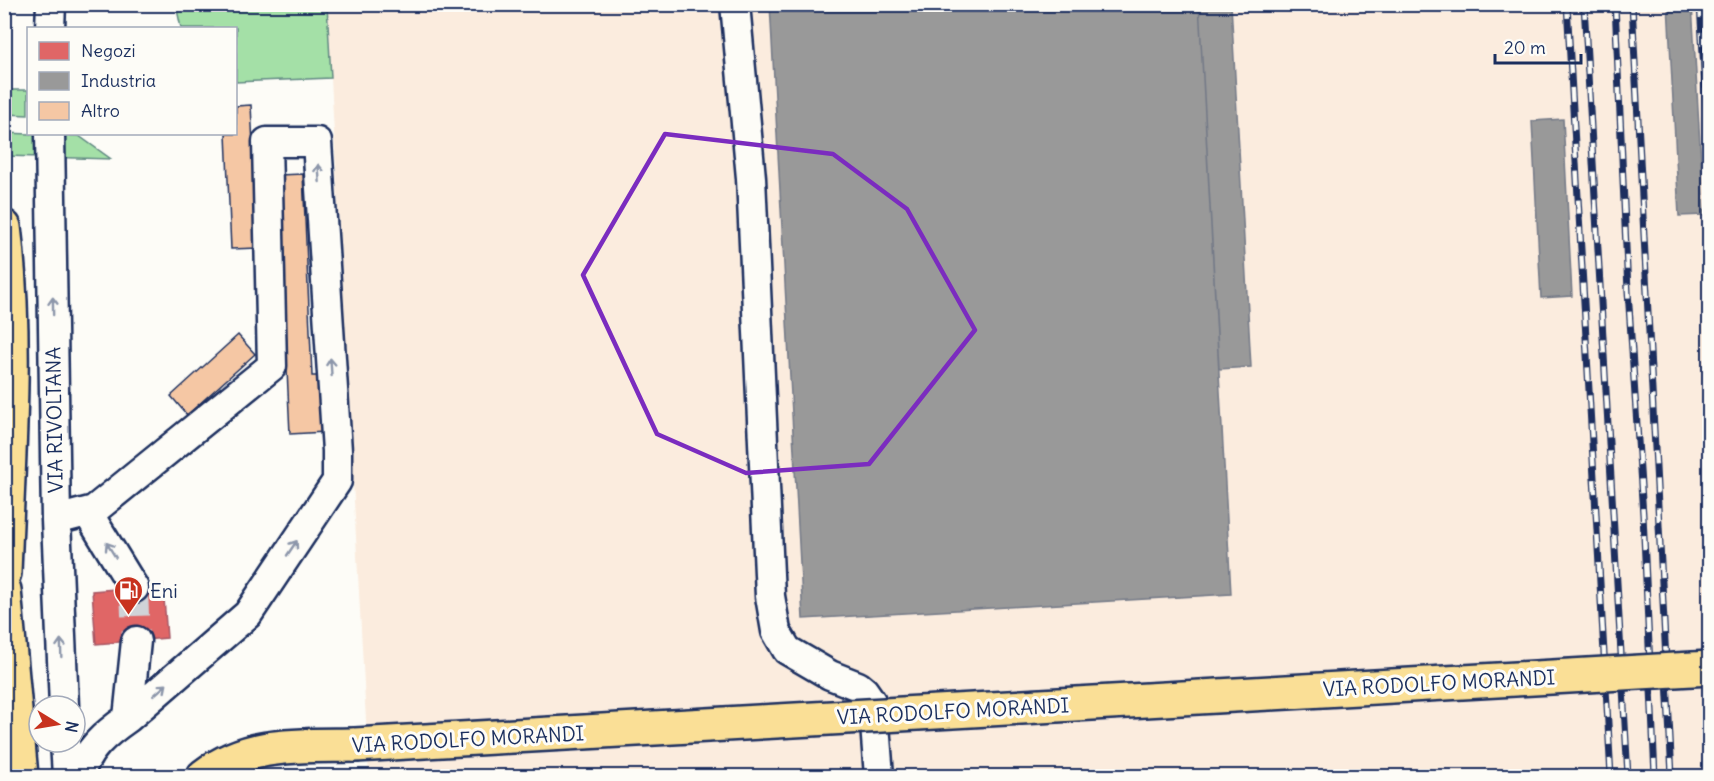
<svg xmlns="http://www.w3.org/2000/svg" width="1714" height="781" viewBox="0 0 1714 781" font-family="Delius,sans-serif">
	<rect width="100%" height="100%" fill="#fdfcf7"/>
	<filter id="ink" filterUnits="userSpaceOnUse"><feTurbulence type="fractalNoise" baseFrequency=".0167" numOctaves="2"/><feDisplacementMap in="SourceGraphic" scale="12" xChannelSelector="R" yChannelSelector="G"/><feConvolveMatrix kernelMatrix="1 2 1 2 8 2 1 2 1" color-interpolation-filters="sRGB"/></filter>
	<g filter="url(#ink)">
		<path fill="#fbecde" d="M327,5H1709V776H369Z"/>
		<path fill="#a4e0a7" stroke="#608882" stroke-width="1.5" d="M176,5H327L331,78L236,82V28H181Z
			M5,90H28V115L5,114Z
			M5,133L79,136L111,159L5,156Z"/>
		<path fill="#e06666" stroke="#a55664" stroke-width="1.5" d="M163,585L167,638L96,644L92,591Z"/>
		<path fill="#999" stroke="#737987" stroke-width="1.5" d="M770,4H1199L1231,594L803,619Z
			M1199,4H1231L1251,367L1219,369Z
			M1668,4H1692L1704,215L1679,216Z
			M1563,119L1572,296L1541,298L1532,121Z"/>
		<path fill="#f5c7a4" stroke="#1b2f5e" stroke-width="1.5" d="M251,105L258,248L231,249L226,134H236V106Z
			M303,174L312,376H323L325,432L290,434L278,175Z
			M238,335L255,354L187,415L171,396Z"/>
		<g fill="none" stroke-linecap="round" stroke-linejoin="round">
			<path stroke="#d0d3d8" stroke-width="28" stroke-dasharray="28 14" stroke-linecap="butt" d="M134,588L136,641"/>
			<defs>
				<path id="minor" d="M735,4L751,178L770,596L776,631L787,650L830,675L858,686L864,691L871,701L874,712L879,776
					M50,28L51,4
					M50,134L56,520L64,706
					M88,513L134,588
					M56,520L94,510L272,366L267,142H317L337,451V481L248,614L128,718C105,734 87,749 79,776
					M128,718L136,641
					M65,742L67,776"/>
				<path id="major" d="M204,776C249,741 301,746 355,745"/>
				<path id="highway" d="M4,227C18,342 8,458 4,573
					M4,590L21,776"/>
			</defs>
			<use href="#minor" stroke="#1b2f5e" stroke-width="33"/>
			<use href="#major" stroke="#1b2f5e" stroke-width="38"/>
			<use href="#highway" stroke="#1b2f5e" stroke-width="38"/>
			<use href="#minor" stroke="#fdfcf7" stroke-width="28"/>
			<use href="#major" stroke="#fadf96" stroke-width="33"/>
			<use href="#highway" stroke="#fadf96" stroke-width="33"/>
			<defs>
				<path id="rail" d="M1567,4L1611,776
					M1584,4L1628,776
					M1615,4L1628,291L1643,515L1655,776
					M1632,4L1672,776
					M1700,4L1710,169"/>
			</defs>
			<use href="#rail" stroke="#1b2f5e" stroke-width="7"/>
			<use href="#rail" stroke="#fdfcf7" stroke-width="4.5" stroke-dasharray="14" stroke-linecap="butt"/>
			<defs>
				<path id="major-bridge" d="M355,745L1710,668"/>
			</defs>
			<use href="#major-bridge" stroke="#1b2f5e" stroke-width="38" stroke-linecap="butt"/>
			<use href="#major-bridge" stroke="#fadf96" stroke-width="33"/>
		</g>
		<defs><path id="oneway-shaft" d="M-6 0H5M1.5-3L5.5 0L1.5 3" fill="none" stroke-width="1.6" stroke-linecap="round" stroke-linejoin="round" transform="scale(1.5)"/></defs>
		<g stroke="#8c96aa">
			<use href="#oneway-shaft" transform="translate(319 173) rotate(-94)"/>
			<use href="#oneway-shaft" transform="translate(53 306) rotate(-91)"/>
			<use href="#oneway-shaft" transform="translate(331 367) rotate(-94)"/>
			<use href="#oneway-shaft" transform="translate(292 548) rotate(-56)"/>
			<use href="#oneway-shaft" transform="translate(111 550) rotate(-122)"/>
			<use href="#oneway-shaft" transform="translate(61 648) rotate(-92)"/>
			<use href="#oneway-shaft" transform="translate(160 690) rotate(-41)"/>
		</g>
	</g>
	<path fill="none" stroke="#7b2cbf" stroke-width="4.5" stroke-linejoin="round" d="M665,134L833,154L907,209L975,330L869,464L746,473L657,434L583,275Z"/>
	<defs>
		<symbol id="fuel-pin" viewBox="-11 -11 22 30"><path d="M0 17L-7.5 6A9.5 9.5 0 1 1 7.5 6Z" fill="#c8321e" stroke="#fdfcf7"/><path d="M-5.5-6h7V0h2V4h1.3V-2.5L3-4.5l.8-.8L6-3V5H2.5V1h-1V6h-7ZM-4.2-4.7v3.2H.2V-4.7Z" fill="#fff"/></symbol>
	</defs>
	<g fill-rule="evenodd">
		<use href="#fuel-pin" x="112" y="574" width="33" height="45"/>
	</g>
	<g text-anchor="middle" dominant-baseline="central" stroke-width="6" stroke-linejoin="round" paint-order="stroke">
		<g font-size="20" fill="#1b2f5e" stroke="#fdfcf7">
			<text transform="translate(54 420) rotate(-91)">VIA RIVOLTANA</text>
			<text transform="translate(1439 683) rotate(-3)">VIA RODOLFO MORANDI</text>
			<text transform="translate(953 711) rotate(-3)">VIA RODOLFO MORANDI</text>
			<text transform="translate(468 739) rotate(-3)">VIA RODOLFO MORANDI</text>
		</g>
		<g font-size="20" fill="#1b2f5e" stroke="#fdfcf7" text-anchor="start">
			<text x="150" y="590">Eni</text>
		</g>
	</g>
	<rect width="1714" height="781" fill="none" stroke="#fdfcf7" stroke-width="24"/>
	<rect x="12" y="12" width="1690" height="757" fill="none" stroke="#1b2f5e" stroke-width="2" filter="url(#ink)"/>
	<rect x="27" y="27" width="210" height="108" fill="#fdfcf7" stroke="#a3aaba" stroke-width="1.5"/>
	<rect x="39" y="42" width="30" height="18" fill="#e06666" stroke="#a3aaba" stroke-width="1.5"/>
	<text x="81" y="57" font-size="18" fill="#1b2f5e">Negozi</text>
	<rect x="39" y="72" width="30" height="18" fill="#999999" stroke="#a3aaba" stroke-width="1.5"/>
	<text x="81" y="87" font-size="18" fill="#1b2f5e">Industria</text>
	<rect x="39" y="102" width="30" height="18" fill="#f5c7a4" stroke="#a3aaba" stroke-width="1.5"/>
	<text x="81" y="117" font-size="18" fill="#1b2f5e">Altro</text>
	<g transform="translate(57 724) rotate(101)"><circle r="28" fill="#fdfcf7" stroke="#a3aaba" stroke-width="1.5"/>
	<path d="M0-4.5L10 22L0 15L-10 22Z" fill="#c8321e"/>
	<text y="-9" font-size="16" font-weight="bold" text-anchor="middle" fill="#1b2f5e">N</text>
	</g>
	<path d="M1495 54v9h86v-9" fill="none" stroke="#1b2f5e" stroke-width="3"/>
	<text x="1504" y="54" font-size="18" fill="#1b2f5e" stroke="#fdfcf7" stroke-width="4.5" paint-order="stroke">20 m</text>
</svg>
